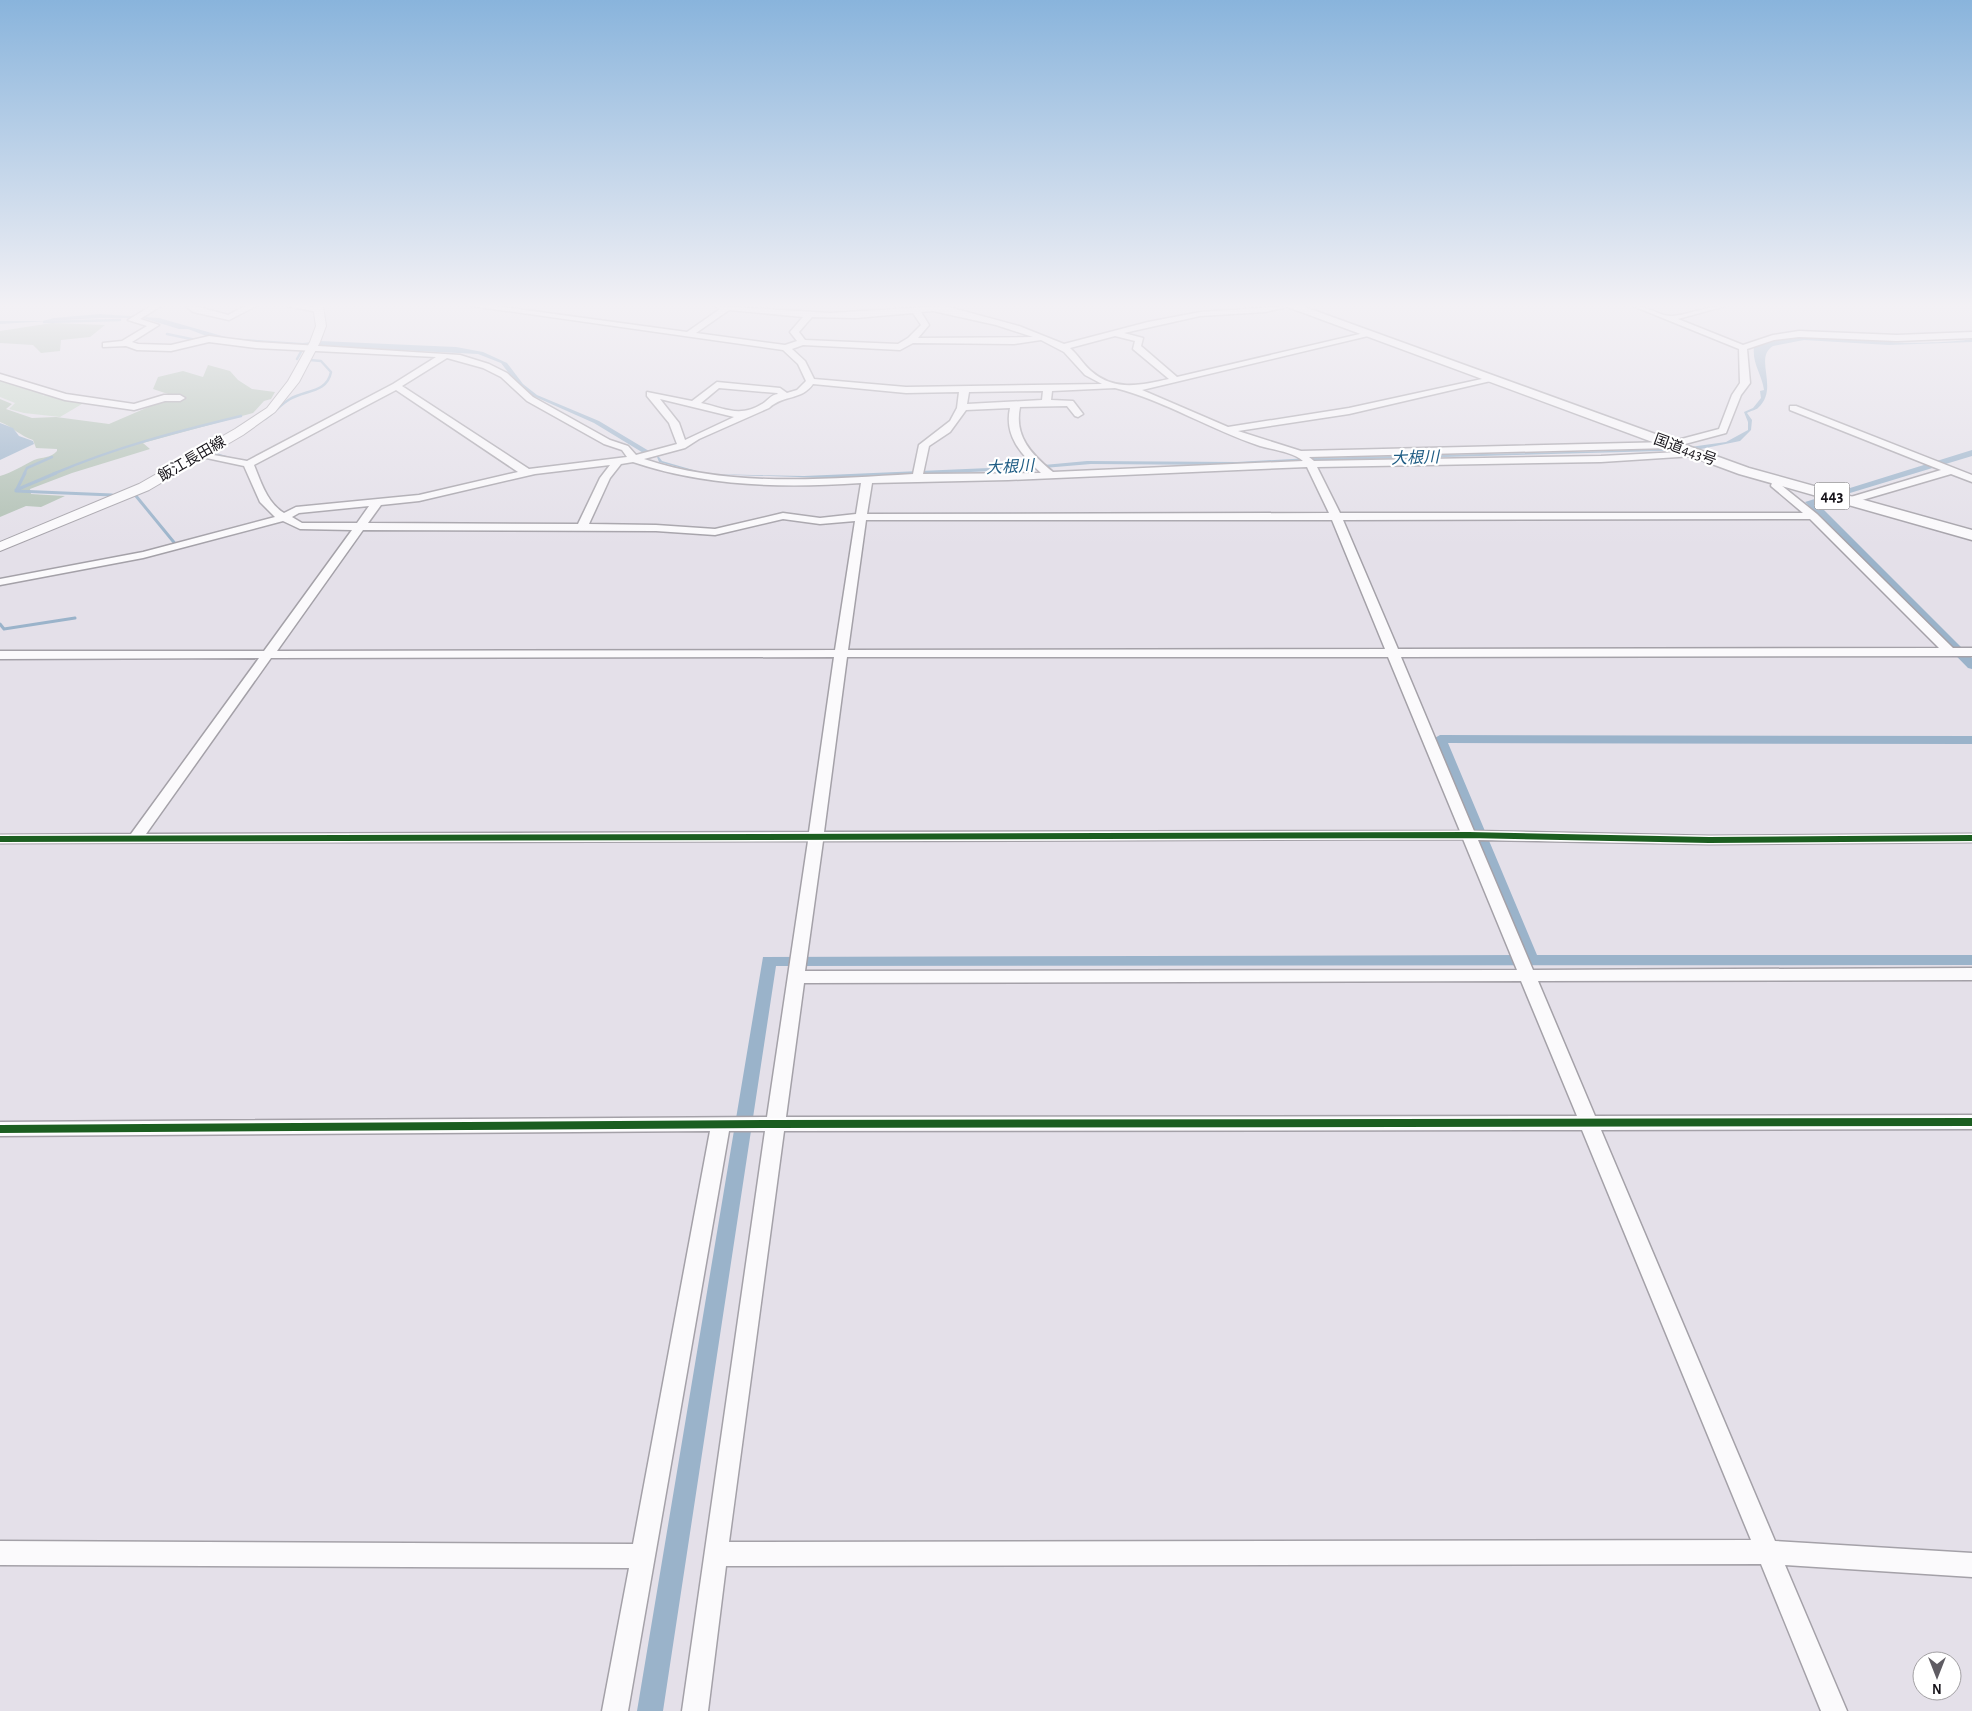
<svg xmlns="http://www.w3.org/2000/svg" width="1972" height="1711" viewBox="0 0 1972 1711" font-family="'Alegreya Sans','Noto Sans JP',sans-serif">
	<rect width="100%" height="100%" fill="#e4e0e9"/>
	<path fill="#c4d4c6" d="M0,379L49,393L41,396L50,394L87,401L60,417L24,413L9,409L15,403L0,397Z"/>
	<path fill="#b1c1b4" d="M52,323L105,325L90,337L61,340L60,351L41,353L33,345L0,343V331Z
		M208,365L230,371L238,380L252,389L275,392L271,399L264,401L253,413L143,443L150,449L72,473L30,489L31,494L65,496L41,507L26,506L0,517V476C13,472 22,466 34,460C42,457 51,458 57,451V449L36,448L33,440C20,436 13,427 0,422V399L12,404L6,409L32,418L56,417L109,424L167,399L168,394L153,389L158,377L183,371L203,377Z"/>
	<path fill="#9ab3ca" d="M100,314L159,318L229,338L303,343L320,341L456,347L483,352L507,363L523,384L537,395L599,421L659,457L662,461L707,474L804,476L1033,466L1087,461L1237,462L1310,458L1610,451L1690,447L1726,442L1748,430V422L1744,412L1753,408L1761,398L1760,391L1764,390C1762,374 1752,364 1754,347C1781,329 1859,339 1891,342C1908,344 1957,342 1972,339V342L1889,345L1804,340L1773,346C1753,358 1780,388 1758,408C1756,410 1750,411 1747,413L1752,420L1751,430L1740,441L1696,450L1336,460L1227,465L1091,464L1020,470L828,478L705,474L659,462L657,457L645,454L594,423L531,395L517,384L501,363L478,354L259,343L209,337L188,329H179L143,318H98L0,324V321H43L54,318Z
		M0,423L13,428L19,436L33,441L34,444L0,460Z"/>
	<g fill="none" stroke-linecap="round" stroke-linejoin="round">
		<path stroke="#9ab3ca" stroke-width="2.5" d="M44,322L120,320
			M167,334L196,340
			M297,348L302,350L297,359
			M265,419C274,413 281,404 290,399C305,390 327,393 331,372L321,361L310,360
			M214,451L211,453L233,459
			M24,474L27,468L52,457
			M53,474C116,447 175,432 241,416"/>
		<path stroke="#9ab3ca" stroke-width="3" d="M25,473L16,491L112,495
			M16,490L56,473
			M136,496L177,546
			M0,624L4,629L75,618"/>
		<path fill="#9ab3ca" fill-rule="evenodd" d="M1972,450V456L1817,503L1972,658V669L1968,668L1805,502Z
			M1440,735L1972,736V744L1448,743L1537,955H1972V965L776,966L663,1711H637L763,957L1521,955L1433,739Z"/>
		<defs>
			<path id="minor" d="M151,306H161L140,319L159,325L132,342L138,344L171,345L209,336L256,342L460,355L489,364L507,373L533,397L610,440L628,446L636,455L677,444L669,423L647,396V392L692,401L717,382L780,388L787,393L797,390L806,381L798,364L783,350L472,306H496L687,332L720,309L715,306L830,313L945,306L1019,326L1064,344L1148,322L1200,312L1291,306L1265,312L1200,316L1124,333L1143,338L1141,346L1177,377L1364,333L1368,336L1142,390L1228,427L1349,408L1491,377L1495,380L1349,414L1238,431L1301,451L1670,442L1719,429L1732,395L1740,383L1739,349L1633,306C1649,306 1659,316 1671,316C1686,316 1705,306 1725,306L1678,319L1743,345L1773,335L1799,331L1897,335L1972,332V338L1897,341L1799,337L1774,340L1747,349L1750,383L1741,395L1726,433L1670,448L1309,457L1314,461L1601,456L1698,451V455L1694,456L1601,462L1317,467L1340,513H1803L1771,486L1773,479H1781V485L1817,514L1953,648H1972V656L1401,657L1474,831L1709,836L1972,834V842L1709,844L1478,840L1533,970L1972,968V980L1538,981L1595,1116L1972,1115V1129L1601,1130L1775,1541L1972,1553V1577L1785,1565L1847,1711H1821L1761,1564L726,1566L708,1711H682L765,1131H729L628,1711H602L629,1568L0,1565V1541L633,1544L710,1131L0,1136V1122L767,1117L808,841L0,843V835L131,834L259,658L0,659V651H264L352,530L300,529L283,521L143,558L0,585V579L143,552L275,517L260,502L244,466L197,456V452L247,461L393,384L436,357L256,348L209,342L171,351L137,350L126,346L103,347V343L122,341L147,326L128,320ZM729,310L803,317L790,332L797,341L785,345L696,333ZM933,311L996,325L1033,337L918,338L929,325L921,312ZM913,313L921,325L908,338L898,344L805,340L799,332L812,317L856,318ZM1115,336L1135,341L1133,349L1169,379C1141,385 1115,392 1091,371C1083,364 1078,355 1070,348ZM1041,340L1064,352L1085,375L1102,384L906,387L814,379L805,361L792,349L803,345L900,350L913,343L1014,344ZM447,358L483,368L501,377L527,401L604,444L622,450L627,457L529,469L402,386ZM813,384L906,393L959,392L957,408L950,421L919,445L913,474C824,479 730,488 644,459L685,448L699,439L769,408C784,394 801,401 813,384ZM719,388L777,393L778,394C770,395 768,401 762,404C740,418 724,408 701,403ZM1115,388C1166,401 1211,430 1260,446C1274,450 1293,452 1303,461L1053,472C1031,454 1014,436 1020,407L1067,406L1075,416L1078,417L1083,414L1073,401L1051,400L1052,391ZM396,390L518,472L419,495L296,507L284,513C267,503 261,482 254,465ZM1043,391L1042,400L967,404L969,392ZM660,399L734,417L685,440L679,423ZM1010,408C1004,436 1021,454 1041,473L923,474L929,446L950,432L966,410ZM633,462C707,487 784,488 861,483L856,514L820,518L783,513L715,529L656,525L589,524L610,478L621,464ZM610,465L600,478L578,524L368,523L381,505L419,501L535,474ZM1307,467L1329,513L867,514L872,483L1008,480ZM369,506L357,523H302L292,517L299,513ZM783,519L820,524L855,521L835,650L277,651L363,530L656,531L715,535ZM1810,519L1939,648L1398,649L1343,520ZM866,520H1332L1385,649L848,650ZM834,657L809,832L146,834L271,658ZM847,657H1388L1460,831L824,832ZM1463,839L1517,970L805,971L823,841ZM1521,981L1577,1116L786,1117L804,983ZM1582,1130L1751,1540L729,1542L784,1131Z
				M195,306L228,315L245,306H256L229,320L193,312L187,307Z
				M287,306H309L322,310L318,312Z
				M0,374L66,394L134,404L164,395H180L185,398L180,401H165L134,410L65,400L0,380Z
				M1790,406H1796L1972,475V482L1951,474L1852,503H1844V499L1941,470L1790,410Z"/>
			<path id="major" d="M313,306H323L326,326L320,342L299,382L275,412L243,435L149,490L0,551V542L139,484L235,429L267,408L288,381L310,342L316,326Z"/>
			<path id="highway" d="M1285,306H1302L1749,468L1972,530V540L1739,474Z"/>
		</defs>
		<use href="#minor" stroke="#a4a1a8" stroke-width="3"/>
		<use href="#major" stroke="#a4a1a8" stroke-width="2"/>
		<use href="#highway" stroke="#a4a1a8" stroke-width="3"/>
		<use href="#minor" fill="#fbfafc" fill-rule="evenodd"/>
		<use href="#major" fill="#fbfafc" fill-rule="evenodd"/>
		<use href="#highway" fill="#fbfafc" fill-rule="evenodd"/>
		<defs>
			<path id="cycleway-far1" d="M0,839L1469,835L1709,840L1972,838"/>
			<path id="cycleway" d="M0,1129L774,1124L1972,1122"/>
		</defs>
		<use href="#cycleway-far1" stroke="#fff" stroke-width="9"/>
		<use href="#cycleway" stroke="#fff" stroke-width="11"/>
		<use href="#cycleway-far1" stroke="#1b5e20" stroke-width="6"/>
		<use href="#cycleway" stroke="#1b5e20" stroke-width="8"/>
	</g>
	<linearGradient id="sky" x2="0" y2="1"><stop stop-color="#89b4dc"/><stop offset="0.56" stop-color="#f3f1f5"/><stop offset="1" stop-color="#f3f1f5" stop-opacity="0"/></linearGradient>
	<rect width="1972" height="546" fill="url(#sky)"/>
	<g text-anchor="middle" dominant-baseline="central" stroke-width="4.5" stroke-linejoin="round" paint-order="stroke">
		<g font-size="15" fill="#18151b" stroke="#fff">
			<text transform="translate(1685 450) rotate(20)">国道443号</text>
			<text transform="translate(192 459) rotate(-30)">飯江長田線</text>
		</g>
		<g font-size="16" font-style="italic" fill="#205d85" stroke="#fff">
			<text transform="translate(1415 458) rotate(-2)">大根川</text>
			<text transform="translate(1010 467) rotate(-3)">大根川</text>
		</g>
		<rect fill="#fff" stroke="#5d5b5f" stroke-width="1" x="1814.5" y="482.5" width="35" height="27" rx="4"/>
		<g font-size="16" font-weight="bold" fill="#18151b">
			<text x="1832" y="496">443</text>
		</g>
	</g>
	<g transform="translate(1937 1676) rotate(180)"><circle r="24" fill="#ffffff" stroke="#a3a1a4"/>
	<path d="M0-4L9 19L0 12L-9 19Z" fill="#5f5c63"/>
	<text y="-8" font-size="14" font-weight="bold" text-anchor="middle" fill="#18151b">N</text>
	</g>
</svg>
